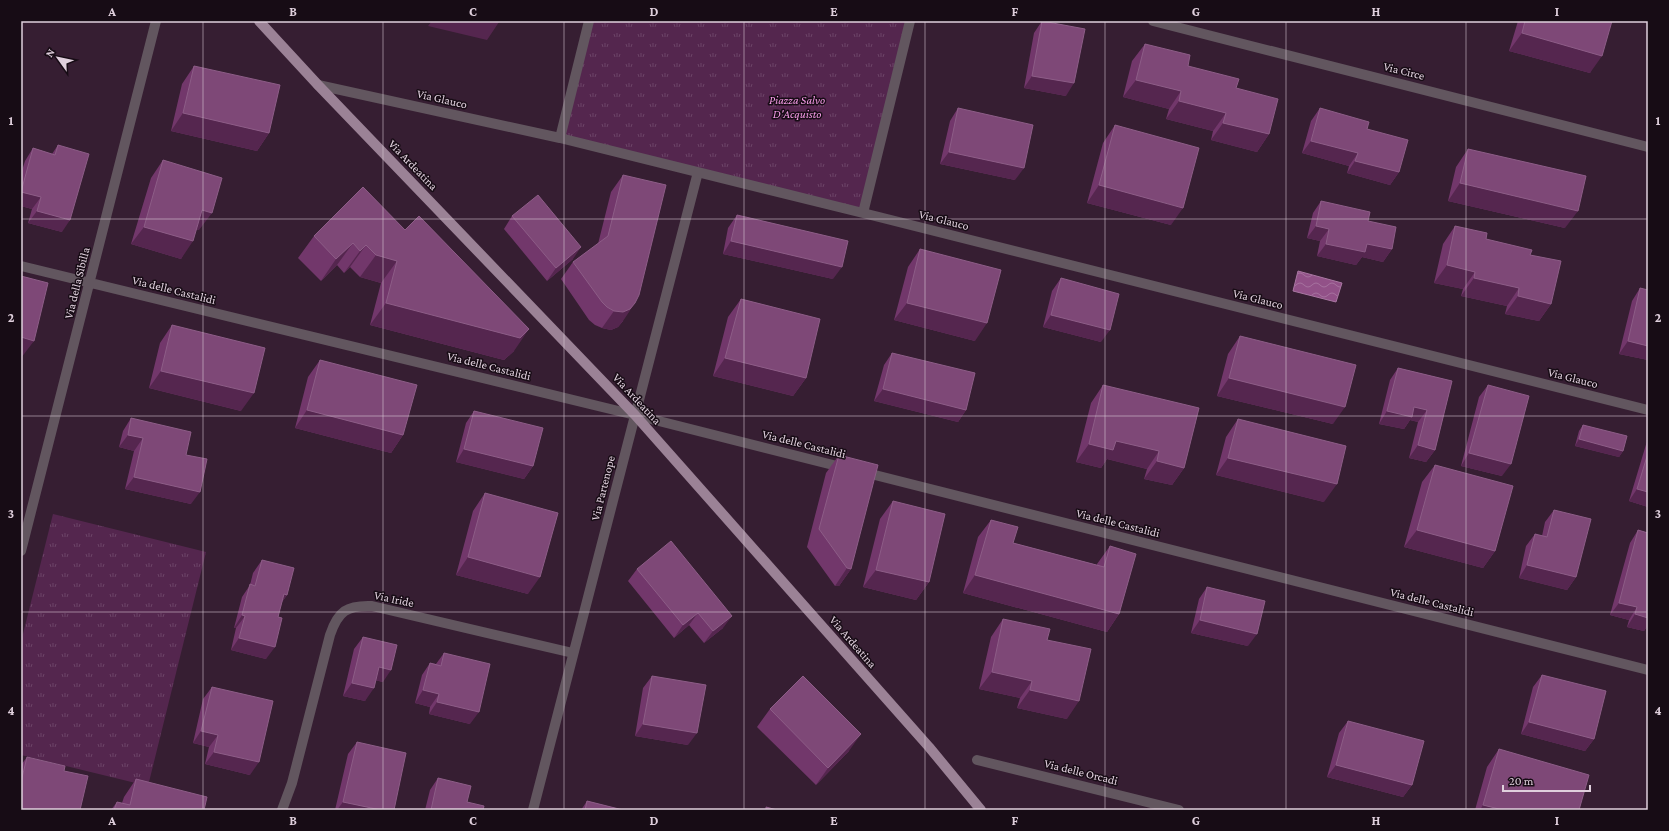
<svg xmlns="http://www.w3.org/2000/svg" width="1669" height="831" viewBox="0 0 1669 831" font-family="'Crimson Pro',serif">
	<defs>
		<pattern id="grass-tufts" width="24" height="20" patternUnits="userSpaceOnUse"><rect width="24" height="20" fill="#54264e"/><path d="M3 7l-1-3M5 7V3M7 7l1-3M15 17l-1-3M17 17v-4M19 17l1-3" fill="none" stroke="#6c4467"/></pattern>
		<pattern id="water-waves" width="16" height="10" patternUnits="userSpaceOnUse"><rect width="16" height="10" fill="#925188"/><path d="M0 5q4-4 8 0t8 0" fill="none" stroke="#a6719e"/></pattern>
	</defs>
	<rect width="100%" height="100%" fill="#361e32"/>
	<path fill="url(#grass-tufts)" d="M589,21H907L863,213L560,138Z
		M53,514L206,552L148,786L21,755V642Z"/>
	<path fill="url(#water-waves)" stroke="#a977a2" d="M1298,271L1342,283L1336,302L1293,291Z"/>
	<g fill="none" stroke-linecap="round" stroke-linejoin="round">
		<path stroke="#62565f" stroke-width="10" d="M1153,21L1648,147
			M318,85L560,138L863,213L910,21
			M560,138L589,21
			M863,213L1648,410
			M21,266L635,415L845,468
			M863,472L1648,670
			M21,551L156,21
			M977,760L1179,810
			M282,810L292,783L330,635C338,611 347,605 372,606L573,653
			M533,810L698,172"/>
		<path stroke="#9b8296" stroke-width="10" d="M259,21L318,85L635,415L929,747L981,810"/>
	</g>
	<path fill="#72376b" d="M1042,21L1066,96L1024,88L1034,33Z
		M1518,21H1612L1590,73L1509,51Z
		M1145,44L1188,66L1236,88L1269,134L1257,152L1211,140L1213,131L1166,119L1169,109L1123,97L1132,61Z
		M194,66L269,133L257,151L171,131L182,84Z
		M958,108L1015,180L940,164L950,121Z
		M1320,108L1367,129L1399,172L1390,185L1347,173L1349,166L1302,153L1311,121Z
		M1115,125L1171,225L1087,203L1103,143Z
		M58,145L62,232L28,223L32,209L21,206V174L25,161L33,148L52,154Z
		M1468,149L1565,228L1448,201L1456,167Z
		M163,160L199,230L196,229L181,259L131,244L151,178Z
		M623,175V321L618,327L611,330L602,328L595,325L589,320L561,279L573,262L598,244L611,192Z
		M363,187L514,351L504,360L370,325L381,283L360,277L350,267L344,273L337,265L321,281L298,258L314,236Z
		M1321,201L1368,221L1392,249L1383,262L1362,257L1356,265L1317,256L1320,241L1307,238L1313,213Z
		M737,215L833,279L723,254L728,228Z
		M512,216L573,259L547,281L504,229Z
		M1455,226L1486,239L1530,255L1551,304L1539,321L1505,314L1507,306L1461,296L1463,289L1434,283L1443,244Z
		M920,249L975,341L894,320L908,267Z
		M1061,278L1101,342L1043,327L1052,291Z
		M1640,288L1648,360L1619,354L1632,301Z
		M741,299L806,378L793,396L713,376L728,317Z
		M172,325L241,411L149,388L160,343Z
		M1240,336L1333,424L1217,396L1228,354Z
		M892,353L966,410L958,422L874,401L884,365Z
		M320,360L403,435L391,453L295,428L308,377Z
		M1398,368L1452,381L1435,450L1426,462L1409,458L1418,422L1410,420L1404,429L1379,424L1390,380Z
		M1103,385L1184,468L1172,485L1144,479L1147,469L1107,459L1101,468L1076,462L1091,403Z
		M1488,385L1502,476L1461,466L1479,397Z
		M474,411L533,466L524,479L456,462L466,423Z
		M131,418L186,455L191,504L125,489L134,451L119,447L123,431Z
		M1238,419L1324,502L1216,475L1226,437Z
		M1583,425L1623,451L1619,457L1575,446L1579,431Z
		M1648,438V507L1629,501Z
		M839,455L851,569L839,586H835L807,547L826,473Z
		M1435,465L1495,551L1483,568L1404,547L1422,482Z
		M485,493L528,594L456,575L473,511Z
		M893,501L929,582L916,600L863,587L880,519Z
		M1554,510L1576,577L1567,590L1519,578L1526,546L1535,534L1542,536L1545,522Z
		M991,520L1013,543L1097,565V564L1110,546L1119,614L1107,632L963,593L978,537Z
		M1638,530L1648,533V625L1644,631L1627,627L1629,620L1610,615L1630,543Z
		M262,560L287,595L282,602L266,659L231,650L236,628H234L242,597L250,585L253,573Z
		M637,569L723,628L704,643L689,625L674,638L628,581Z
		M1207,587L1248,646L1191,633L1199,599Z
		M1003,619L1047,640L1067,719L1017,708L1020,698L979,689L991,637Z
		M363,637L383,682L375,680L365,701L343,696L354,649Z
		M444,653L470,724L429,714L430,707L415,703L422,675L430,663L436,664Z
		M1542,675L1594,739L1585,751L1521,734L1533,687Z
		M652,676L688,745L635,736L643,688Z
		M212,687L250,775L205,764L209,747L193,743L203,699Z
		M770,709L849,751L816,785L757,727Z
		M1348,721L1412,785L1403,797L1327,777L1339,733Z
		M357,742L394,810H335L348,754Z
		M1499,749L1579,810H1475L1487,767Z
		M27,757L64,771L21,810V765Z
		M438,778L467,802L483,810H425L430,790Z
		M136,779L204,810H111L117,802L122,803L124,797Z
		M587,801L623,810H581Z"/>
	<path fill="#55264f" d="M432,21H494L499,22L487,40L428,26Z
		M1522,33L1602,56L1590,73L1509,51Z
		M1032,76L1074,83L1066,96L1024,88Z
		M1136,80L1181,91L1169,109L1123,97Z
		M1179,101L1226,113L1213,131L1166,119Z
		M183,113L269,133L257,151L171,131Z
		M1223,123L1269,134L1257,152L1211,140Z
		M1311,141L1358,153L1349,166L1302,153Z
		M949,152L1024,168L1015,180L940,164Z
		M1355,161L1399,172L1390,185L1347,173Z
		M1460,183L1578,211L1565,228L1448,201Z
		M1099,185L1183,208L1171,225L1087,203Z
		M21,192L41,197L32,209L21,206Z
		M202,210L212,213L199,230L190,227Z
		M37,211L70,220L62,232L28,223Z
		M1316,226L1329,229L1320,241L1307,238Z
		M144,227L193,241L181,259L131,244Z
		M731,241L842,267L833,279L723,254Z
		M353,243L337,265L321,281L336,259Z
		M1326,244H1367L1392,249L1383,262L1362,257L1356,265L1317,256Z
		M366,245L350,267L344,273L360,251Z
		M581,247L573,259L547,281L556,268Z
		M376,255L397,261L381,283L360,277Z
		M1447,265L1475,272L1463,289L1434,283Z
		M1474,278L1519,288L1507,306L1461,296Z
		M1518,296L1551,304L1539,321L1505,314Z
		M386,303L529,329L514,351L504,360L370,325Z
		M635,303L623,321L618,327L611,330L602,328L614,311Z
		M907,303L987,323L975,341L894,320Z
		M1051,315L1110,330L1101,342L1043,327Z
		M21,337L34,341L21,358Z
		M1628,341L1648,346V360L1619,354Z
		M725,358L806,378L793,396L713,376Z
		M161,371L254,393L241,411L149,388Z
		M1229,378L1345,407L1333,424L1217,396Z
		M883,389L966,410L958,422L874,401Z
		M1414,407L1427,410L1418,422L1410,420L1404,429L1379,424L1387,411Z
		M307,410L403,435L391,453L295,428Z
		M128,435L143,438L134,451L119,447Z
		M1579,439L1623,451L1619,457L1575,446Z
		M1116,441L1159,451L1147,469L1107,459L1101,468L1076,462L1089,444Z
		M1418,445L1435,450L1426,462L1409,458Z
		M464,449L533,466L524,479L456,462Z
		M1469,453L1511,464L1502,476L1461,466Z
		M1228,458L1337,484L1324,502L1216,475Z
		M1157,461L1184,468L1172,485L1144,479Z
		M134,477L200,492L191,504L125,489Z
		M1637,489L1648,492V507L1629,501Z
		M1417,530L1495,551L1483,568L1404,547Z
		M468,557L540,577L528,594L456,575Z
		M1527,565L1576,577L1567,590L1519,578Z
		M847,568L851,569L839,586H835Z
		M876,570L929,582L916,600L863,587Z
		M975,575L1119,614L1107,632L963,593Z
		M284,594L287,595L278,607Z
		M1619,603L1637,607L1629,620L1610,615Z
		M698,613L689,625L674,638L683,625Z
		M1635,614L1648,618V625L1644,631L1627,627Z
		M242,615L245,616L236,628H234Z
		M732,616L723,628L704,643L713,631Z
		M1200,620L1257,634L1248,646L1191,633Z
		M239,638L275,647L266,659L231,650Z
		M379,667L391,670L383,682L370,679Z
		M992,672L1032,681L1020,698L979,689Z
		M352,683L374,688L365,701L343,696Z
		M423,690L439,694L430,707L415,703Z
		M1030,690L1079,701L1067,719L1017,708Z
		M437,702L479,712L470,724L429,714Z
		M1529,722L1594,739L1585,751L1521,734Z
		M643,724L697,733L688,745L635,736Z
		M201,731L218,735L209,747L193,743Z
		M861,734L849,751L816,785L828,768Z
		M214,752L259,762L250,775L205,764Z
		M1336,765L1412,785L1403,797L1327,777Z
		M343,802L381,810H337Z
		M1483,805L1503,810H1480Z"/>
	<path fill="#7e4877" stroke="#8d5d87" d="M1042,21L1085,29L1074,83L1032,76Z
		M1525,21H1612L1602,56L1522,33Z
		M1145,44L1190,55L1188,66L1239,79L1236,88L1278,99L1269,134L1223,123L1226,113L1179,101L1181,91L1136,80Z
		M194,66L280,85L269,133L183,113Z
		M958,108L1033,125L1024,168L949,152Z
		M1320,108L1369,122L1367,129L1408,140L1399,172L1355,161L1358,153L1311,141Z
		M1115,125L1199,148L1183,208L1099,185Z
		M58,145L89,154L70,220L37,211L41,197L21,192L33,148L55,155Z
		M1468,149L1586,176L1578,211L1460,183Z
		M163,160L222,178L212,213L202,210L193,241L144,227Z
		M623,175L666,185L639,295L635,303L630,309L623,312L614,311L607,307L602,302L573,262L608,236Z
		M363,187L405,230L419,216L529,329L520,338L386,303L397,261L376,255L366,245L360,251L353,243L336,259L314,236Z
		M538,195L581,247L556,268L512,216Z
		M1321,201L1370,212L1368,221L1396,227L1392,249L1367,244L1365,252L1326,244L1329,229L1316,226Z
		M737,215L848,241L842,267L731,241Z
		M1455,226L1487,233L1486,239L1532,250L1530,255L1561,261L1551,304L1518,296L1519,288L1474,278L1475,272L1447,265Z
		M920,249L1001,270L987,323L907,303Z
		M21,276L48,283L34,341L21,337Z
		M1061,278L1119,294L1110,330L1051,315Z
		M1640,288L1648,290V346L1628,341Z
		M741,299L820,319L806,378L725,358Z
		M172,325L265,348L254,393L161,371Z
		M1240,336L1356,365L1345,407L1229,378Z
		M892,353L975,373L966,410L883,389Z
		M320,360L417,385L403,435L307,410Z
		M1398,368L1452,381L1435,450L1418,445L1427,410L1414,407L1412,417L1387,411Z
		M1103,385L1199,408L1184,468L1157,461L1159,451L1116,441L1113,450L1089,444Z
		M1488,385L1529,396L1511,464L1469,453Z
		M474,411L543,428L533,466L464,449Z
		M131,418L191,432L186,455L207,459L200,492L134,477L143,438L128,435Z
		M1238,419L1346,446L1337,484L1228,458Z
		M1583,425L1627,436L1623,451L1579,439Z
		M1648,453V492L1637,489Z
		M839,455L878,465L851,569L847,568L819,529Z
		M1435,465L1513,486L1495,551L1417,530Z
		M485,493L558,513L540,577L468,557Z
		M893,501L945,514L929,582L876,570Z
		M1554,510L1591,519L1576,577L1527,565L1535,534L1547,537Z
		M991,520L1018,527L1013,543L1104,567L1110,546L1136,554L1119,614L975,575Z
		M1638,530L1648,533V618L1635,614L1637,607L1619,603Z
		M671,541L732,616L713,631L698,613L683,625L637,569Z
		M262,560L294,568L287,595L284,594L278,617L282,618L275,647L239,638L245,616L242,615L250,584L255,586Z
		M1207,587L1265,601L1257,634L1200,620Z
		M1003,619L1050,629L1047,640L1091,649L1079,701L1030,690L1032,681L992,672Z
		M363,637L397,645L391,670L379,667L374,688L352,683Z
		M444,653L490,664L479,712L437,702L439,694L423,690L430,663L441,666Z
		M1542,675L1606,691L1594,739L1529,722Z
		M652,676L706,685L697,733L643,724Z
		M803,676L861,734L828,768L770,709Z
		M212,687L273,701L259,762L214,752L218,735L201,731Z
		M1348,721L1424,741L1412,785L1336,765Z
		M357,742L406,753L394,810H381L343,802Z
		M1499,749L1589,775L1579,810H1503L1483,805Z
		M27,757L65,766L64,771L88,776L80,810H21V782Z
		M438,778L471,786L467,802L484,806L483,810H431Z
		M136,779L207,797L204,810H114L117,802L130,805Z
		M587,801L623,810H585Z
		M766,807L777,810H766Z"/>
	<path fill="none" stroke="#e0d0dd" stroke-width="1" stroke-opacity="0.55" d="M203,21V810M383,21V810M564,21V810M744,21V810M925,21V810M1105,21V810M1286,21V810M1466,21V810M21,219H1648M21,416H1648M21,612H1648"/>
	<g text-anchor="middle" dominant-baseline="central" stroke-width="3" stroke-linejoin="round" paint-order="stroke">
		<g font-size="12" fill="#e0d0dd" stroke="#170c15">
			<text transform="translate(1404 71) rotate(14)">Via Circe</text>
			<text transform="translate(442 99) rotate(13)">Via Glauco</text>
			<text transform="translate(413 165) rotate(46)">Via Ardeatina</text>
			<text transform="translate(944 220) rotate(14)">Via Glauco</text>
			<text transform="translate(77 283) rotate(-76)">Via della Sibilla</text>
			<text transform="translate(174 290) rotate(14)">Via delle Castalidi</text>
			<text transform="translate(1258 299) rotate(14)">Via Glauco</text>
			<text transform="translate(489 366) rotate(14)">Via delle Castalidi</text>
			<text transform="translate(1573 378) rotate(14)">Via Glauco</text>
			<text transform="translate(637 399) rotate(47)">Via Ardeatina</text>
			<text transform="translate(804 444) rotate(14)">Via delle Castalidi</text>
			<text transform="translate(603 488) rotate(-76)">Via Partenope</text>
			<text transform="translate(1118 523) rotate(14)">Via delle Castalidi</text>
			<text transform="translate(394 599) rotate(12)">Via Iride</text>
			<text transform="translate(1432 602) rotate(14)">Via delle Castalidi</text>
			<text transform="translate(853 642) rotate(49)">Via Ardeatina</text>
			<text transform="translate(1081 772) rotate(14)">Via delle Orcadi</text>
		</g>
		<g font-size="12" font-style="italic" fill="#f79ce8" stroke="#170c15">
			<text x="797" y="100">Piazza Salvo<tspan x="797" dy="14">D'Acquisto</tspan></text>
		</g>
	</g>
	<rect width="1669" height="831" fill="none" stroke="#170c15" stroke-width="44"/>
	<g transform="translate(58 58) rotate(303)" stroke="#170c15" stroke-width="3" paint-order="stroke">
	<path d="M0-3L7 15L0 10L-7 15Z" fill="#e0d0dd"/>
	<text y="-6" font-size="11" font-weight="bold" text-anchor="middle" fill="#e0d0dd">N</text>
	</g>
	<path d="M1503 785v6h87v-6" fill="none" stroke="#e0d0dd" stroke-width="2"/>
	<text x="1509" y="785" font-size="12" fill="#e0d0dd" stroke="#170c15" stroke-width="3" paint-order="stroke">20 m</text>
	<rect x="22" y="22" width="1625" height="787" fill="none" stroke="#e0d0dd" stroke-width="1.5"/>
	<g font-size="13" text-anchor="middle" font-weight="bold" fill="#e0d0dd">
		<text x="112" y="16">A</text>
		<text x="293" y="16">B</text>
		<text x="473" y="16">C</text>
		<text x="654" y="16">D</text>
		<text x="834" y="16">E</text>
		<text x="1015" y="16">F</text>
		<text x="1196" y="16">G</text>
		<text x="1376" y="16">H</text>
		<text x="1557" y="16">I</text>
		<text x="11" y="125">1</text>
		<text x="1658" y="125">1</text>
		<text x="11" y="322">2</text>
		<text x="1658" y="322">2</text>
		<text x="11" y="518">3</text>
		<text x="1658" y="518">3</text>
		<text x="11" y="715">4</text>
		<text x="1658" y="715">4</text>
		<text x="112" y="825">A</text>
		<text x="293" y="825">B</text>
		<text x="473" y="825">C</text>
		<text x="654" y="825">D</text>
		<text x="834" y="825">E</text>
		<text x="1015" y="825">F</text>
		<text x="1196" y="825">G</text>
		<text x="1376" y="825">H</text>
		<text x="1557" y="825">I</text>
	</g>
</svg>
